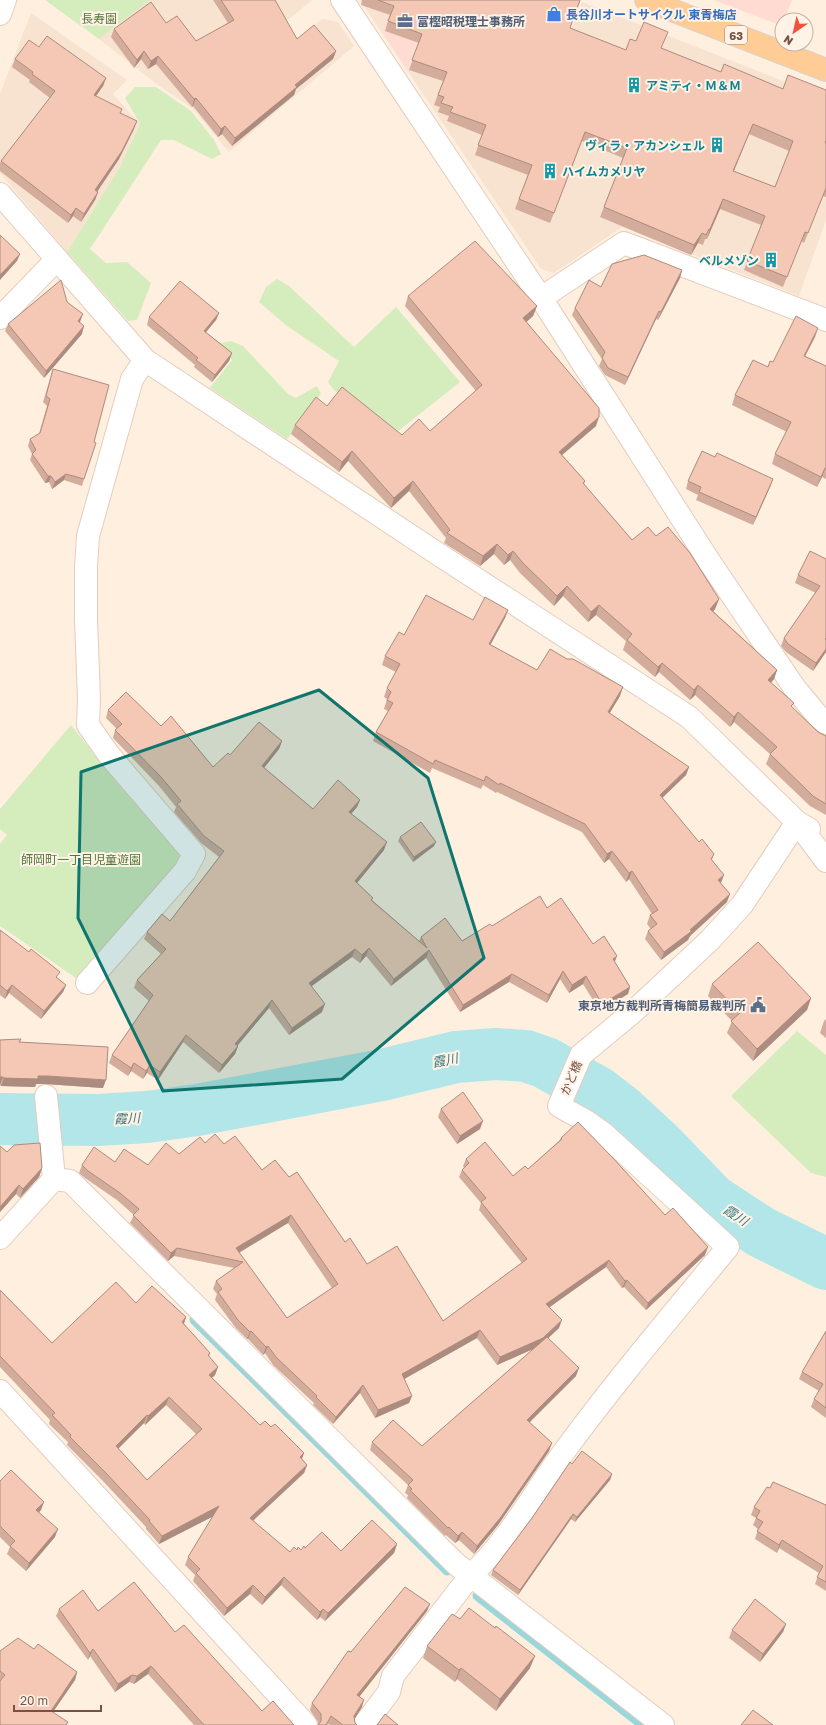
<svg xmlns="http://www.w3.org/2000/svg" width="826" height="1725" viewBox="0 0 826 1725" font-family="'Golos Text','Noto Sans JP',sans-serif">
	<rect width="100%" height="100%" fill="#feefdf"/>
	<path fill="#f8e2d0" d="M150,0H312L250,51L241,85L322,19L338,22L354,46L229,152L193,109L154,82L99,39Z
		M360,0H394L382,33Z
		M582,2L826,98V220L799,296L622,227L554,273L541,269L407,70L430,5L568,39Z
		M31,13L127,80L113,94L140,124L120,167L67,252L0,173V94Z"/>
	<path fill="#ffdbd2" d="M394,0L431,5L407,70L382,33Z
		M714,0H792L784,20H782V26Z"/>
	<path fill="#d5ecbd" d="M45,0H150L99,39Z
		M135,87H156L191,111L214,140L221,154L212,159L174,140H161L90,249L106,263L127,262L151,283L137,320L128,321L67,252L120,167L140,124L125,98Z
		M277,279L289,286L354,347L396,307L460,382L392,436L334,390L328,382L339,361L287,326L259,302L266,287Z
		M231,341L243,346L288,394L296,398L317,386L321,394L287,439L210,388L232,360L219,344Z
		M71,725L120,787L179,851V866L79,980L0,926V844L7,835L0,829V809Z
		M797,1031L826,1055V1177L811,1173L731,1096Z"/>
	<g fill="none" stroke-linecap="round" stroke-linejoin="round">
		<path stroke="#98d7db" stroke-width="9" d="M60,1119L63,1141
			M194,1320L447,1571
			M477,1596L642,1725"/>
		<path stroke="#b3e6e8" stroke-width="52" d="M0,1119L97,1120L147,1117L197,1110L382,1075L456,1057L496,1054L526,1056L546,1063L599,1093L621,1110L659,1145L712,1200L761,1232L826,1264"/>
		<defs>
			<path id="street" d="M342,0L541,298L709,561L794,687L818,716L826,723
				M0,194L145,360L438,554L689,717L797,822L809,829
				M541,298L624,243L826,320
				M0,318L57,259
				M87,983L185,871L194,854L109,755L88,725L89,699L86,620V566L88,536L132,379L145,360
				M46,1096L54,1179L70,1181L456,1564L663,1725
				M0,1238L54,1179
				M0,1391L306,1725
				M364,1725L389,1692L393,1676L470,1576C508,1541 533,1494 563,1453C615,1382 672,1315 728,1247L603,1133L586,1121L559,1106L581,1055L633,1012L710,940L742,905L797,822L826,861"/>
			<path id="secondary" d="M0,14L5,0"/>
			<path id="primary" d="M646,0L826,70"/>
		</defs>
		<use href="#street" stroke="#e4ccbe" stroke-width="24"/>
		<use href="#secondary" stroke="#eaccba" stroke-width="24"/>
		<use href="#primary" stroke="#dbd2cf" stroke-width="24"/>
		<use href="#street" stroke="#fff" stroke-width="22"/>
		<use href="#secondary" stroke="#fff" stroke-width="22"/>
		<use href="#primary" stroke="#ffcc95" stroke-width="22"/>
	</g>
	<path fill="#d3ac9c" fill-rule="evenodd" d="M213,0H275L297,39L336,51L333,59L296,89L294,95L232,146L222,134L218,137L193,106L192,107L156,64L148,69L141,59L134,68L111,37L114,29L166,23L196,41L228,23Z
		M362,0H580L570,28L626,50L636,41L661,48L721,72L783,89L826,90V141L825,143H826V197L823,196L804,243L801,241L783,287L744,270L761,225L720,209L707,239H705L703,245L698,243L691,255L600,217L623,158L582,141L550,223L515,209L528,175L475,155L482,135L447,121L449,116L438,112L440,107L434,105L443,81L409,70L419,43L385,31L390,15L361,5ZM749,134L789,151L775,187L734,171Z
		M39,47L106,78L103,86L96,96L121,113L134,129L119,159L97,191L98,192L95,200L81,222L73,216L68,223L0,171V163L1,161L50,98L29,82L30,80L12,67L15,59Z
		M682,270L680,278L658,320L656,319L625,385L605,375L599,366L602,359L572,315L575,308L601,287Z
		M408,296L537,306L533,316L526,322L596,426L562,455L585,481L584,485L632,540L656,536L719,599L715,609L713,611L777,670L774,679L771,683L792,708L818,732L826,736V815L810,806L766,764L770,754L734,722L730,727L695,695L690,700L659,672L655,677L623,650L626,641L596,615L588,622L563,596L554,606L520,573L510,560L504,565L494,554L480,566L444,543L446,538L409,491L391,508L348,461L339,472L291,434L295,425L327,406L402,435L430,431L476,391L405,306Z
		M67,302L80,322L82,334L44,378L5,331L8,324Z
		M219,313L216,320L206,332L232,353L229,361L212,382L194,367L195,365L147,325L149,317Z
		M815,337L805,356L826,366V479L822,477L817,487L772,464L775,454L787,432L732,405L735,395L773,362Z
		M53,369L94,442L84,479L82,486L64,480L52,489L49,482L45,483L30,460L32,454L28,446L30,439L39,434L47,406L43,402Z
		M773,479L770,487L753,525L696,500L698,495L686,489L688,481Z
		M826,559V652L813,671L786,652L781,646L784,638L816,593L795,583L798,575Z
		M508,610L505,618L490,645L537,670L620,696L609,713L689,767L686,775L662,798L699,842L714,854L712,860L721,883L727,902L690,936L688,940L661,960L645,939L648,931L651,929L647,924L650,915L652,914L629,879L626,882L609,859L604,863L582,832L497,792L496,793L483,785L481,789L432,768L430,773L373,741L376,732L388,711L384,709L387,699L384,697L387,688L396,672L382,665L385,656L404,635L473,620Z
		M108,710L161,726L213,767L230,755L282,741L279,749L264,768L313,809L360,800L357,807L351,814L384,850L357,883L373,898L372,900L419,941L421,937L462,941L492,926L547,908L593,944L615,962L630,987L628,994L600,1011L583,984L569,993L560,979L547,1003L509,982L460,1012L426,958L391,986L366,956L360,963L352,957L312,986L322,1012L289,1035L269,1008L237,1046H238L235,1054L219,1073L183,1042L158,1080L147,1073L143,1079L131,1071L128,1076L109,1063L112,1055L149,1001L134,988L137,980L161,954L144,939L147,932L170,921L219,857L201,843L174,812L176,807L159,786L113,738L115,730L117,729L106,718Z
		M400,837L434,846L413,862L398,841Z
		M0,930L66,985L63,992L41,1019L9,993L5,999L0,995Z
		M712,984L811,998L807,1010L753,1061L727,1033L732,1021L708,996Z
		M826,1019V1038L820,1033L824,1021Z
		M21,1039L20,1042L103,1088L45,1084H36L35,1087L1,1086L0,1085V1040Z
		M441,1109L480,1129L457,1144L438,1117Z
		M561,1138L665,1215L705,1255L646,1310L624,1287L622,1288L606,1267L549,1307L559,1328L548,1338L576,1376L529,1422L549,1451L498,1525L474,1554L459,1540L455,1543L446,1535L445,1536L407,1498L408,1495L405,1493L408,1485L370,1450L372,1442L422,1446L533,1349L497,1365L477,1338L404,1379L412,1396L409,1403L375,1418L360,1393L333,1424L313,1405L314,1403L273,1365L265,1353L263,1355L248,1339H247L235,1327L215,1300L217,1294L213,1289L216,1281L234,1268L174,1256L168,1261L130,1223L134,1215L117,1200L85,1178L79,1173L82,1165L115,1162L148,1165L179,1154L205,1143L224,1144L262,1170L289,1177L345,1242L367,1264L443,1321L522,1263L479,1210L481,1203L459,1177L462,1170L464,1168L463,1166L466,1159L513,1176L528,1169L559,1141ZM288,1223L332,1288L287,1318L239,1253Z
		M0,1146L7,1152L42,1168L39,1177L20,1198L16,1194L0,1212Z
		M0,1290L52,1343L136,1303L186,1317L184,1324L210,1353L209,1357L218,1367L215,1375L212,1378L260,1425L271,1427L304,1453L302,1459L307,1465L304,1473L253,1521L290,1552L297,1550H301L305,1548L341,1551L397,1544L394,1553L325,1621L320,1617L317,1620L281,1585L262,1605L250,1594L224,1616L193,1581L195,1575L185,1565L188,1557L213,1516L159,1544L146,1529V1527L102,1480L67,1445L68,1442L49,1424L50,1420L0,1367ZM166,1405L196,1434L147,1480L118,1448L144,1423L145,1425Z
		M826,1331V1418L811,1407L814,1399L819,1391L799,1379L802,1372Z
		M572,1464L612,1474L610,1480L575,1522L571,1519L518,1595L491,1575L493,1570Z
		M0,1481L41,1510L39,1512L55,1537L26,1571L7,1554L10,1547L0,1537Z
		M770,1488L826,1505V1591L815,1584L819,1573L779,1548L777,1553L755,1539L758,1529L753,1525L756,1518L751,1515L754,1507Z
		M59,1609L98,1611L175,1632L262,1711L294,1725H194L148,1674L134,1684L129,1682L115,1692L90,1656L88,1660L56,1616Z
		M427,1611L360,1696L362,1707L355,1718V1723L357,1725H330L328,1724L327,1725H318V1722L310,1710L312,1703L351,1652Z
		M786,1624L783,1632L760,1662L729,1638L732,1630Z
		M427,1646L530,1668L496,1711L457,1679L455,1682L423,1658Z
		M34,1649L77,1672L75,1680L53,1712L0,1725V1651Z"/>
	<path fill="#ac8c7f" d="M144,51L141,59L134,68L137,60Z
		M336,51L333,59L296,89L294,95L232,146L235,138L295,85Z
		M158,56L156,64L148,69L151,61Z
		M106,78L103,86L91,103L94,95Z
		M196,98L193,106L192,107L194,99Z
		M137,121L134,129L119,159L93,198L95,190Z
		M753,124L749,134L730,180L733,171Z
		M225,126L222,134L218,137L221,129Z
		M98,192L95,200L81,222L84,214Z
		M723,199L720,209L707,239L710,229Z
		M76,208L73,216L68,223L71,215Z
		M702,233L698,243L691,255L694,245Z
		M20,254L17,261L0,280V275Z
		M682,270L680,278L658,320L661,312Z
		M537,306L533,316L520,328L523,318Z
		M659,311L656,319L625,385L628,377Z
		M219,313L216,320L201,338L204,331Z
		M83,314L80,322L75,328L78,321Z
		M84,326L82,334L44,378L46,371Z
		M818,328L815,337L800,366L804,356Z
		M232,353L229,361L212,382L215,375Z
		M599,417L596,426L555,461L559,452Z
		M352,451L348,461L339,472L342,462Z
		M825,468L822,477L817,487L821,477Z
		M66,474L64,480L52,489L55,482Z
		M48,476H51L49,482L45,483Z
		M773,479L770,487L753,525L756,517Z
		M413,481L409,491L391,508L394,498Z
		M497,544L494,554L480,566L483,556Z
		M513,551L510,560L504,565L508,555Z
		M567,586L563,596L554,606L557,596Z
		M719,599L715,609L707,619L710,609Z
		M599,605L596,615L588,622L591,612Z
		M508,610L505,618L486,653L489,644Z
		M826,649V652L813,671L816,663Z
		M662,663L659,672L655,677L658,667Z
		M777,670L774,679L764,690L768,680Z
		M698,685L695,695L690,700L694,690Z
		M623,687L620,696L605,721L608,712Z
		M738,712L734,722L730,727L734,717Z
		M282,741L279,749L259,774L262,766Z
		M689,767L686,775L657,803L660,795Z
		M360,800L357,807L346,820L349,812Z
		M387,842L384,850L352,889L355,881Z
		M436,842L434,846L413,862L414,857Z
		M612,851L609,859L604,863L607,854Z
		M632,871L629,879L626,882L629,873Z
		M724,875L721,883L718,880Z
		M730,894L727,902L690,936L688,940L661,960L664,952Z
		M369,948L366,956L360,963L362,955Z
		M355,949L352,957L306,990L309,983Z
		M429,950L426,958L391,986L394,979Z
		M617,956L614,964L613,959Z
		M563,971L560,979L547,1003L549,995Z
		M512,974L509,982L460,1012L463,1005Z
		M586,976L583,984L569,993L572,985Z
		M12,985L9,993L5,999L7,991Z
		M66,985L63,992L41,1019L44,1011Z
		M630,987L628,994L600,1011L602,1004Z
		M811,998L807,1010L753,1061L757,1049Z
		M272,1000L269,1008L232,1052L235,1044Z
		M325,1004L322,1012L289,1035L292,1028Z
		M186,1035L183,1042L158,1080L160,1072Z
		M238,1046L235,1054L219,1073L222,1065Z
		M134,1063L131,1071L128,1076L131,1068Z
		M150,1065L147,1073L143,1079L146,1071Z
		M38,1076H48L106,1080L103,1088L45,1084H36L35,1087L1,1086L4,1078Z
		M0,1077H3L0,1085Z
		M483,1121L480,1129L457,1144L460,1136Z
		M42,1168L39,1177L20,1198L23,1189Z
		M19,1185L16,1194L0,1212V1207Z
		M291,1215L288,1223L233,1256L236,1248Z
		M708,1247L705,1255L646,1310L648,1303Z
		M177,1248L174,1256L168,1261L171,1253Z
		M609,1260L606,1267L543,1312L546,1304Z
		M627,1280L624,1287L622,1288L625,1281Z
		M186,1317L183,1326L182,1322Z
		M562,1320L559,1328L540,1346L497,1365L500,1357Z
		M480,1330L477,1338L399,1382L402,1374Z
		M251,1331L248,1339H247L250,1332Z
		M268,1346L265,1353L263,1355L266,1347Z
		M218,1367L215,1375L206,1383L209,1375Z
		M579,1368L576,1376L524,1428L527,1420Z
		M363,1385L360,1393L333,1424L336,1417Z
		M412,1396L409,1403L375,1418L378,1410Z
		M169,1397L166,1405L145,1425L148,1416Z
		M147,1415L144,1423L113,1454L116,1446Z
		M552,1443L549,1451L498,1525L474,1554L477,1546Z
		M304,1453L301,1461L300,1457Z
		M307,1465L304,1473L247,1526L250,1518Z
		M612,1474L610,1480L575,1522L577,1517Z
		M44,1502L41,1510L34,1518L36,1510Z
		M219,1506L216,1515L159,1544L162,1536Z
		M573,1514L571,1519L518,1595L520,1590Z
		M58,1529L55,1537L26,1571L29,1563Z
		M462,1532L459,1540L455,1543L458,1536Z
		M782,1540L779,1548L777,1553L779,1545Z
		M397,1544L394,1553L325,1621L328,1613Z
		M284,1577L281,1585L262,1605L265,1597Z
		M253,1585L250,1594L224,1616L227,1608Z
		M430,1604L427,1611L355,1702L357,1695Z
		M323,1609L320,1617L317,1620L320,1612Z
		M786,1624L783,1632L760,1662L763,1654Z
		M93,1649L90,1656L88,1660L90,1653Z
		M535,1656L530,1668L496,1711L500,1699Z
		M151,1666L148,1674L134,1684L137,1676Z
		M461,1668L457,1679L455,1682L459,1670Z
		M77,1672L75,1680L48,1719L51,1711Z
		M132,1675L129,1682L115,1692L118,1684Z
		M364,1700L362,1707L352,1723L354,1716Z"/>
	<path fill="#f5c8b5" stroke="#ac8c7f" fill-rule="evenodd" d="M221,0H275L297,39L314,25L336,51L295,85L297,87L235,138L225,126L221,129L196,98L194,99L158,56L151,61L144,51L137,60L114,29L151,2L166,23L177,16L196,41L234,20Z
		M378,0H580L570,28L626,50L630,39L636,41L644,22L668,32L661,48L721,72L724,64L783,89L788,75L826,90V140L825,143H826V188L808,233L805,232L787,277L747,261L765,216L723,199L710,229H709L706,235L702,233L694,245L604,207L627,148L585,132L554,213L519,199L532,165L478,145L486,125L450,112L453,107L441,103L444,97L438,95L447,72L412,60L422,34L388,21L394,6ZM753,124L793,141L775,187L733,171Z
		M47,36L106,78L94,95L122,109L120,113L137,121L122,151L95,190L98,192L84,214L76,208L71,215L1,161L55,91L32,74L33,72L15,59L29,40L39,47Z
		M0,235L20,254L0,275Z
		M475,241L537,306L523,318L599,408V417L559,452L585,481L583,483L632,540L648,527L656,536L668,527L690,553L719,599L710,609L777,670L768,680L794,703L791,706L818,732L826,736V804L813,796L770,754L777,747L738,712L734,717L698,685L694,690L662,663L658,667L627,640L632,634L599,605L591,612L567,586L557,596L523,563L513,551L508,555L497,544L483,556L447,533L450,530L413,481L394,498L352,451L342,462L295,425L316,397L327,406L342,387L402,435L419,419L430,431L482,385L408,296Z
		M644,255L682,270L661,312L659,311L628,377L608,368L602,358L605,352L575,308L589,280L601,287L612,264Z
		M61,280L67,302L83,314L78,321L84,326L46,371L8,324Z
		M180,281L219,313L204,331L232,353L215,375L196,360L198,358L149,317Z
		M796,316L818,328L804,356L826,366V468H825L821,477L775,454L791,422L735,395L753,360L768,367L770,361L773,362Z
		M53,369L109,385L94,442L96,443L84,479L66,474L55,482L51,476H48L32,454L36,450L30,439L40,433L50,399L46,396Z
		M702,451L715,457L717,453L773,479L756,517L699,492L701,487L688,481Z
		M810,551L826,559V638L825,639L826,640V649L816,663L788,644L784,638L820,586L798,575Z
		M426,595L473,620L485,597L508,610L489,644L537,670L550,649L567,659H573L623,687L608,712L689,767L660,795L699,842L702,839L714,854L711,859L724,875L718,880L730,894L690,930L692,931L664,952L648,931L657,924L650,915L658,910L632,871L629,873L612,851L607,854L585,824L500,783L499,785L486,776L484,781L435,760L433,764L376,732L393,703L387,700L391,692L387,688L400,664L385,656L399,632L404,635Z
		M126,692L161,726L171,716L213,767L228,753L230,755L259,722L282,741L262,766L313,809L338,780L360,800L349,812L387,842L355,881L373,898L371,900L427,948L421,937L445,918L462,941L490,924L492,926L540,896L547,908L561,898L593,944L604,936L617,956L613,959L630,987L602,1004L586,976L572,985L563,971L549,995L512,974L463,1005L429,950L394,979L369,948L362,955L355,949L309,983L325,1004L292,1028L272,1000L235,1044L238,1046L222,1065L186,1035L160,1072L150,1065L146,1071L134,1063L131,1068L112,1055L153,995L137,980L166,949L147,932L162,914L170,921L224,851L204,836L177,804L181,801L162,778L115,730L122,724L108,710Z
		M421,822L436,842L414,857L400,837Z
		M0,930L8,936L29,952L31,949L60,972L56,977L66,985L44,1011L12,985L7,991L0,985Z
		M758,942L811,998L757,1049L731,1021L740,1013L712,984Z
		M21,1039L19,1042L108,1047L106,1080L48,1076H38V1079L4,1078L3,1077H0V1040Z
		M463,1092L483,1121L460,1136L441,1109Z
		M578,1122L612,1157L665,1215L673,1208L708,1247L648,1303L627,1280L625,1281L609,1260L546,1304L562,1320L543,1338L500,1357L480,1330L402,1374L412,1396L378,1410L363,1385L336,1417L316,1397L317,1396L276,1357L268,1346L266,1347L251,1331L250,1332L238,1320L218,1292L222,1289L216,1281L243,1262L177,1248L171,1253L133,1215L139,1209L120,1193L88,1171L82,1165L94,1147L115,1162L124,1149L148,1165L166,1143L179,1154L200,1137L205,1143L215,1134L224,1144L235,1136L262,1170L275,1160L289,1177L297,1172L345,1242L350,1238L367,1264L397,1246L443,1321L527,1259L481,1202L486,1198L462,1170L469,1163L466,1159L485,1142L513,1176L525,1166L528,1169L562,1139L561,1138ZM291,1215L338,1284L287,1318L236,1248Z
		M40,1143L42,1168L23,1189L19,1185L0,1207V1146L7,1152L14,1145Z
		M116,1282L136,1303L152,1286L186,1317L182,1322L210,1353L208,1355L218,1367L209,1375L260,1425L265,1421L271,1427L275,1424L304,1453L300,1457L307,1465L250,1518L290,1552L294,1547L297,1550L298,1547L301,1550L304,1546L305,1548L322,1532L341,1551L372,1520L397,1544L328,1613L323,1609L320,1612L284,1577L265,1597L253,1585L227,1608L196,1573L200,1569L188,1557L219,1506L162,1536L149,1521L150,1520L105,1472L70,1437L71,1435L52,1415L55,1413L0,1356V1290L52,1343ZM169,1397L202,1429L147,1480L116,1446L147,1415L148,1416Z
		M826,1331V1408L814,1399L823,1384L802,1372Z
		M547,1337L579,1368L527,1420L552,1443L501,1517L477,1546L462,1532L458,1536L449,1527L448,1528L410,1490L412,1489L408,1485L413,1480L372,1442L393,1420L422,1446Z
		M582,1451L612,1474L577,1517L573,1514L520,1590L493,1570L532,1518L570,1462L572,1464Z
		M11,1470L44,1502L36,1510L58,1529L29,1563L10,1546L15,1541L0,1526V1481Z
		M773,1482L826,1505V1582L817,1577L823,1566L782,1540L779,1545L757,1531L763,1522L756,1518L760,1511L754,1507L767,1487L770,1488Z
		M134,1582L175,1632L184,1625L262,1711L273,1701L294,1725H204L151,1666L137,1676L132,1675L118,1684L93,1649L90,1653L59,1609L83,1590L98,1611Z
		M405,1587L430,1604L357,1695L364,1700L354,1716L355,1723L357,1725H343L331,1716L326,1725H318L321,1721V1714L312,1703L348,1651L351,1652Z
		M755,1599L786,1624L763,1654L732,1630Z
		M469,1608L495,1628L496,1626L535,1656L500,1699L461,1668L459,1670L427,1646L452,1614L460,1619Z
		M18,1638L34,1649L38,1644L77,1672L51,1711L68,1722L66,1725H0V1681L5,1675L0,1671V1651Z
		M753,1710L773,1725H741Z
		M385,1714L398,1725H377Z"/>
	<path fill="#0f766e" fill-opacity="0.2" stroke="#0f766e" stroke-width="3" stroke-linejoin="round" d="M319,690L428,778L484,958L342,1079L163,1091L78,918L81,772Z"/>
	<defs>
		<symbol id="shop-bare" viewBox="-9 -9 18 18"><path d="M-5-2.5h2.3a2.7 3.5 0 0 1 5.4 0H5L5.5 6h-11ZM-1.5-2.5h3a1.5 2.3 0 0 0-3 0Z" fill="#3f7fe0" stroke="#fff3e7" stroke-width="2.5" paint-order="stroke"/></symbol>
		<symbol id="office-bare" viewBox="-9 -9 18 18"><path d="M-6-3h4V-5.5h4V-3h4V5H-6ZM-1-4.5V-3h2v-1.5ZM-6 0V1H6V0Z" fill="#5c6f8a" stroke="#fff3e7" stroke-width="2.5" paint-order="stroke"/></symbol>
		<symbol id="building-bare" viewBox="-9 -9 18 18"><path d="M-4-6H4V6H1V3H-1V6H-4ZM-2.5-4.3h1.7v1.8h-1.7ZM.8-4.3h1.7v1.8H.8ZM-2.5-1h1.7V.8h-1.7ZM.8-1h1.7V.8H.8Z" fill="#0f9aa8" stroke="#fff3e7" stroke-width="2.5" paint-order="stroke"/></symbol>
		<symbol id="civic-bare" viewBox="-9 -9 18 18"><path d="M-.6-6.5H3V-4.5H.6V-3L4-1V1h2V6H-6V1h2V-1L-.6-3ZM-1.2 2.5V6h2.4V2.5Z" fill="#5c6f8a" stroke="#fff3e7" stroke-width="2.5" paint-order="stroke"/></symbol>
	</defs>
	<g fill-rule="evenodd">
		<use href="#shop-bare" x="543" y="3" width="22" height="22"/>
		<use href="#office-bare" x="394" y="10" width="22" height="22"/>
		<use href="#building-bare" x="623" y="74" width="22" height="22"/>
		<use href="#building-bare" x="706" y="134" width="22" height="22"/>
		<use href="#building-bare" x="539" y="160" width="22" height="22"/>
		<use href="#building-bare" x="760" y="249" width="22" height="22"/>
		<use href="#civic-bare" x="747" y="994" width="22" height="22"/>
	</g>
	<g text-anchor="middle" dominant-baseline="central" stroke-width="4" stroke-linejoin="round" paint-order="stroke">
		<rect fill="#fff3e7" stroke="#9f8276" stroke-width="1" x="725" y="26" width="22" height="18" rx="3"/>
		<g font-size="11" font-weight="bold" fill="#765145">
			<text x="736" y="35">63</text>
		</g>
		<g font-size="12" font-weight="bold" fill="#366cbe" stroke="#fff3e7" text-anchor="start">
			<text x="566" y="14">長谷川オートサイクル 東青梅店</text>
		</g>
		<g font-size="12" fill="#52773a" stroke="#fff3e7">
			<text x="99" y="18">長寿園</text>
			<text x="81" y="859">師岡町一丁目児童遊園</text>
		</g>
		<g font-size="12" font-weight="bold" fill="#4e5e75" stroke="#fff3e7" text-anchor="start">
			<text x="417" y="21">富樫昭税理士事務所</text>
			<text x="746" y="1005" text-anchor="end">東京地方裁判所青梅簡易裁判所</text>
		</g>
		<g font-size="12" font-weight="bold" fill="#0d838f" stroke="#fff3e7" text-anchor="start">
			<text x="646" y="85">アミティ・Ｍ＆Ｍ</text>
			<text x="705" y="145" text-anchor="end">ヴィラ・アカンシェル</text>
			<text x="562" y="171">ハイムカメリヤ</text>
			<text x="759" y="260" text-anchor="end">ベルメゾン</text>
		</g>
		<g font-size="12" fill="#765145" stroke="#fff3e7">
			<text transform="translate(571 1078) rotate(-67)">かど橋</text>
		</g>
		<g font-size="13" font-style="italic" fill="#38787d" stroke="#fff3e7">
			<text transform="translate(445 1060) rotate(-12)">霞川</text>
			<text transform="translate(127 1118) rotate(-3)">霞川</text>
			<text transform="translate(736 1215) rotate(33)">霞川</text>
		</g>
	</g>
	<g transform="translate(794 32) rotate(214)"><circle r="19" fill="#fff3e7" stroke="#c8b2a6"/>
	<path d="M0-3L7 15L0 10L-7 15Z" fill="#f1503b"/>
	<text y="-6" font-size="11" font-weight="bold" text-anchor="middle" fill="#765145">N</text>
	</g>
	<path d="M14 1705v6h87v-6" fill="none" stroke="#765145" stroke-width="2"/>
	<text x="20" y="1705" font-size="12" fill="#765145" stroke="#fff3e7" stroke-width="3" paint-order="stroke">20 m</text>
</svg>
